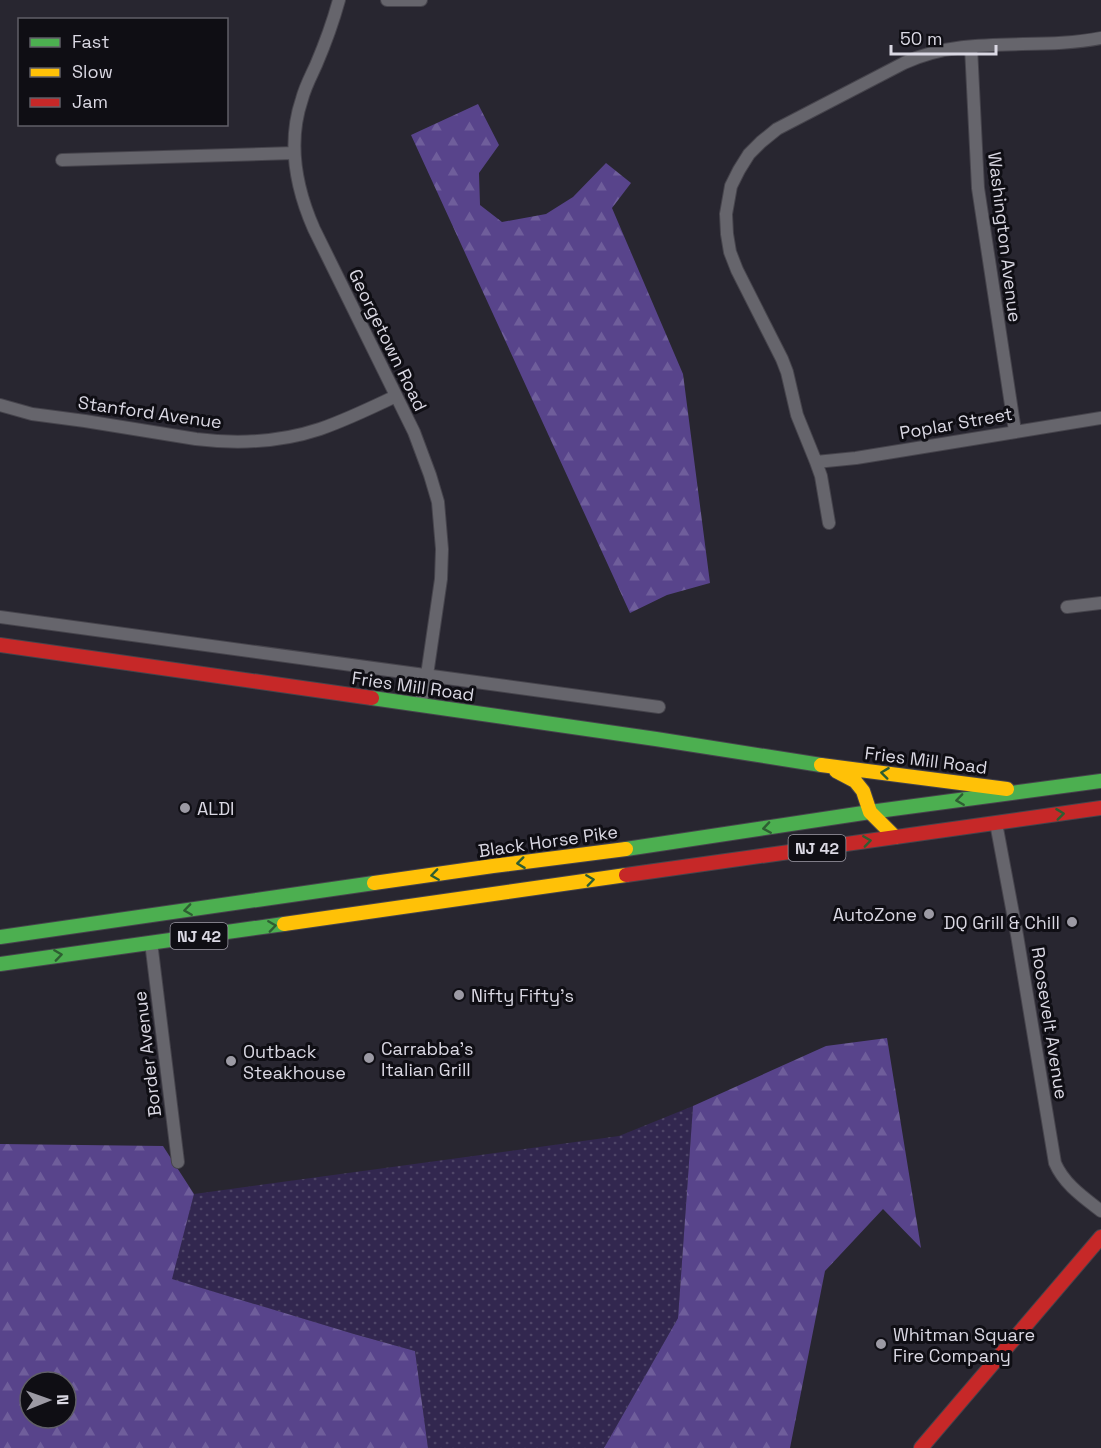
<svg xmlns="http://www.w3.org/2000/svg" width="1101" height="1448" viewBox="0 0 1101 1448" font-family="'Space Grotesk',sans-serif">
	<defs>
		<pattern id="grass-dots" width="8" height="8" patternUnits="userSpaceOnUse" patternTransform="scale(1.5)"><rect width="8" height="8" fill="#32274f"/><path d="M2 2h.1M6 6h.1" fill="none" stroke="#4f4668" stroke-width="1.8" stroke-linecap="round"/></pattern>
		<pattern id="forest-firs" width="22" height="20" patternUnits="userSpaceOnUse" patternTransform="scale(1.5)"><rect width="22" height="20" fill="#58448b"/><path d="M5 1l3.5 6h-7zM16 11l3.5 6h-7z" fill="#6f5e9b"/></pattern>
	</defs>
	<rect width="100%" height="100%" fill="#282630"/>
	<path fill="url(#grass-dots)" d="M693,1106L678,1318L604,1448H428L415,1351L354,1334L171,1279L194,1194L619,1136Z"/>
	<path fill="url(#forest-firs)" fill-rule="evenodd" d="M478,104L499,145L479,173L480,205L502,222L546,214L573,197L606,163L631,183L612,208L683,374L710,583L667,595L630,613L411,135Z
		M887,1038L921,1248L883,1209L825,1271L790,1448H604L678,1318L693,1106L826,1046Z
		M0,1144L163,1146L194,1194L172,1279L354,1334L415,1351L428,1448H0ZM30,1382H66V1418H30Z"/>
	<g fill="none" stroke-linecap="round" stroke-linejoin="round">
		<defs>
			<path id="street" d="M339,0C333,22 325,44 316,65C311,76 305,87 302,99C287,143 296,188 314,229L414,432L430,475L438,502L442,549L441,579L427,675L420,705
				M387,0H421
				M971,47L978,188L1015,431
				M62,160L294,153
				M0,405L32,414L85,421L196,439C237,444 281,442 320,429C346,420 371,408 396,396
				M816,462L856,458L1101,418
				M829,523L821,476L816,462L797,415L787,372L782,359L737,270L730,252L727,234L726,214L731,186L739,170L749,154L761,142L777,129L904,63C965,34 1037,51 1101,38
				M1067,607L1101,603
				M0,617L659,707
				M996,823L1017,935L1055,1163C1064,1184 1083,1197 1101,1211
				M151,942L178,1162"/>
			<path id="fast" d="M372,698L656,739L821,765
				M626,849L870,812L1101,781
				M0,937L374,883
				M0,964L284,924"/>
			<path id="slow" d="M821,765L1007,789
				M836,771L855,781L863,791L870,812L895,837
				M374,883L493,866L626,849
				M284,924L626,875"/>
			<path id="jam" d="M0,645L372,698
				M626,875L1101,808
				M921,1448L1101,1237"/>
		</defs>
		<use href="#street" stroke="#46444c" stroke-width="14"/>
		<use href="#fast" stroke="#46444c" stroke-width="16"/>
		<use href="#slow" stroke="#46444c" stroke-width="16"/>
		<use href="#jam" stroke="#46444c" stroke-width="16"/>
		<use href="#street" stroke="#66656c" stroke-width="12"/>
		<use href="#fast" stroke="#4caf50" stroke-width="14"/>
		<use href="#slow" stroke="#ffc107" stroke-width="14"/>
		<use href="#jam" stroke="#c62828" stroke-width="14"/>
	</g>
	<defs><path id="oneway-chevron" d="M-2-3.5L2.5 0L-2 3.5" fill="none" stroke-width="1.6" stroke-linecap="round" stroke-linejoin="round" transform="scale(1.5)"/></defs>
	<g stroke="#2e5e32">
		<use href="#oneway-chevron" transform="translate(885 773) rotate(-173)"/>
		<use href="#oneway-chevron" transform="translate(960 800) rotate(172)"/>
		<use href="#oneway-chevron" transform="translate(1060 814) rotate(-7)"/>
		<use href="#oneway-chevron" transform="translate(767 828) rotate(171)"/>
		<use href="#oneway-chevron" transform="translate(867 841) rotate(-8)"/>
		<use href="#oneway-chevron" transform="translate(521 863) rotate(173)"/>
		<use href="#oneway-chevron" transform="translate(435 875) rotate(172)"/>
		<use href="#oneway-chevron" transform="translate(590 880) rotate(-8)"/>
		<use href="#oneway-chevron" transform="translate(188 910) rotate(172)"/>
		<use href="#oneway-chevron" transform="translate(272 926) rotate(-8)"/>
		<use href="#oneway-chevron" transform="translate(58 955) rotate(-8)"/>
	</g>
	<g fill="#9c9aa4" stroke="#0f0e14" stroke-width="2">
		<circle cx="185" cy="808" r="6"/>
		<circle cx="929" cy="914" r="6"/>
		<circle cx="1072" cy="922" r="6"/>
		<circle cx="459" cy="995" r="6"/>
		<circle cx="369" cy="1058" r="6"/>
		<circle cx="231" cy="1061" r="6"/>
		<circle cx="881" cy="1344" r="6"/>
	</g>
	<g text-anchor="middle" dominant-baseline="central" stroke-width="6" stroke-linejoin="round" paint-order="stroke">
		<g fill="#0f0e14" stroke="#9d9ba5" stroke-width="1.5">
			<rect x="788.5" y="835" width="57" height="26" rx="4.5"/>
			<rect x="170.5" y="923" width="57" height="26" rx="4.5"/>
		</g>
		<g font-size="16" font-weight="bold" fill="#dad8e3">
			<text x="817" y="848">NJ 42</text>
			<text x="199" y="936">NJ 42</text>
		</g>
		<g font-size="18" fill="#dad8e3" stroke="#0f0e14">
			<text transform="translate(1005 237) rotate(83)">Washington Avenue</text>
			<text transform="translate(388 340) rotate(64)">Georgetown Road</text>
			<text transform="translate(150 412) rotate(8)">Stanford Avenue</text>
			<text transform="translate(956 423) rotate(-10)">Poplar Street</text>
			<text transform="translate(413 686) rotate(8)">Fries Mill Road</text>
			<text transform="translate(926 760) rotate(7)">Fries Mill Road</text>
			<text transform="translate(548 841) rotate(-8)">Black Horse Pike</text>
			<text transform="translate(1050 1023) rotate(81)">Roosevelt Avenue</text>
			<text transform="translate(147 1054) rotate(-97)">Border Avenue</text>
		</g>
		<g font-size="18" fill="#dad8e3" stroke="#0f0e14" text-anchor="start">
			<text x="197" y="808">ALDI</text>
			<text x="917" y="914" text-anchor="end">AutoZone</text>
			<text x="1060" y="922" text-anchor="end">DQ Grill &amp; Chill</text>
			<text x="471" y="995">Nifty Fifty's</text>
			<text x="381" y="1048">Carrabba's<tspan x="381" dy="21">Italian Grill</tspan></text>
			<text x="243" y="1051">Outback<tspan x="243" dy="21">Steakhouse</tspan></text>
			<text x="893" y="1334">Whitman Square<tspan x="893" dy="21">Fire Company</tspan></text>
		</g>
	</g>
	<rect x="18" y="18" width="210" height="108" fill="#0f0e14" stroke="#605f67" stroke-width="1.5"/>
	<rect x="30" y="38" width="30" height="9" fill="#4caf50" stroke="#605f67" stroke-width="1.5"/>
	<text x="72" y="48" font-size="18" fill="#dad8e3">Fast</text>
	<rect x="30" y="68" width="30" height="9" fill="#ffc107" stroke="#605f67" stroke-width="1.5"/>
	<text x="72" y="78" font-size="18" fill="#dad8e3">Slow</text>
	<rect x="30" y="98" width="30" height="9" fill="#c62828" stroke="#605f67" stroke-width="1.5"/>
	<text x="72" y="108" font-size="18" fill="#dad8e3">Jam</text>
	<g transform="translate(48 1400) rotate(89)"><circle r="28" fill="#0f0e14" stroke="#605f67" stroke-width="1.5"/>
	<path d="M0-4.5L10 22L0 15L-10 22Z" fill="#9c9aa4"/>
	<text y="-9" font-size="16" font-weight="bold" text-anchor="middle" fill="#dad8e3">N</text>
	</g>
	<path d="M891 45v9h105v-9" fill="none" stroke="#dad8e3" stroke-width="3"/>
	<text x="900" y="45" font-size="18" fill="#dad8e3" stroke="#0f0e14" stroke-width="4.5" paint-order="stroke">50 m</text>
</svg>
